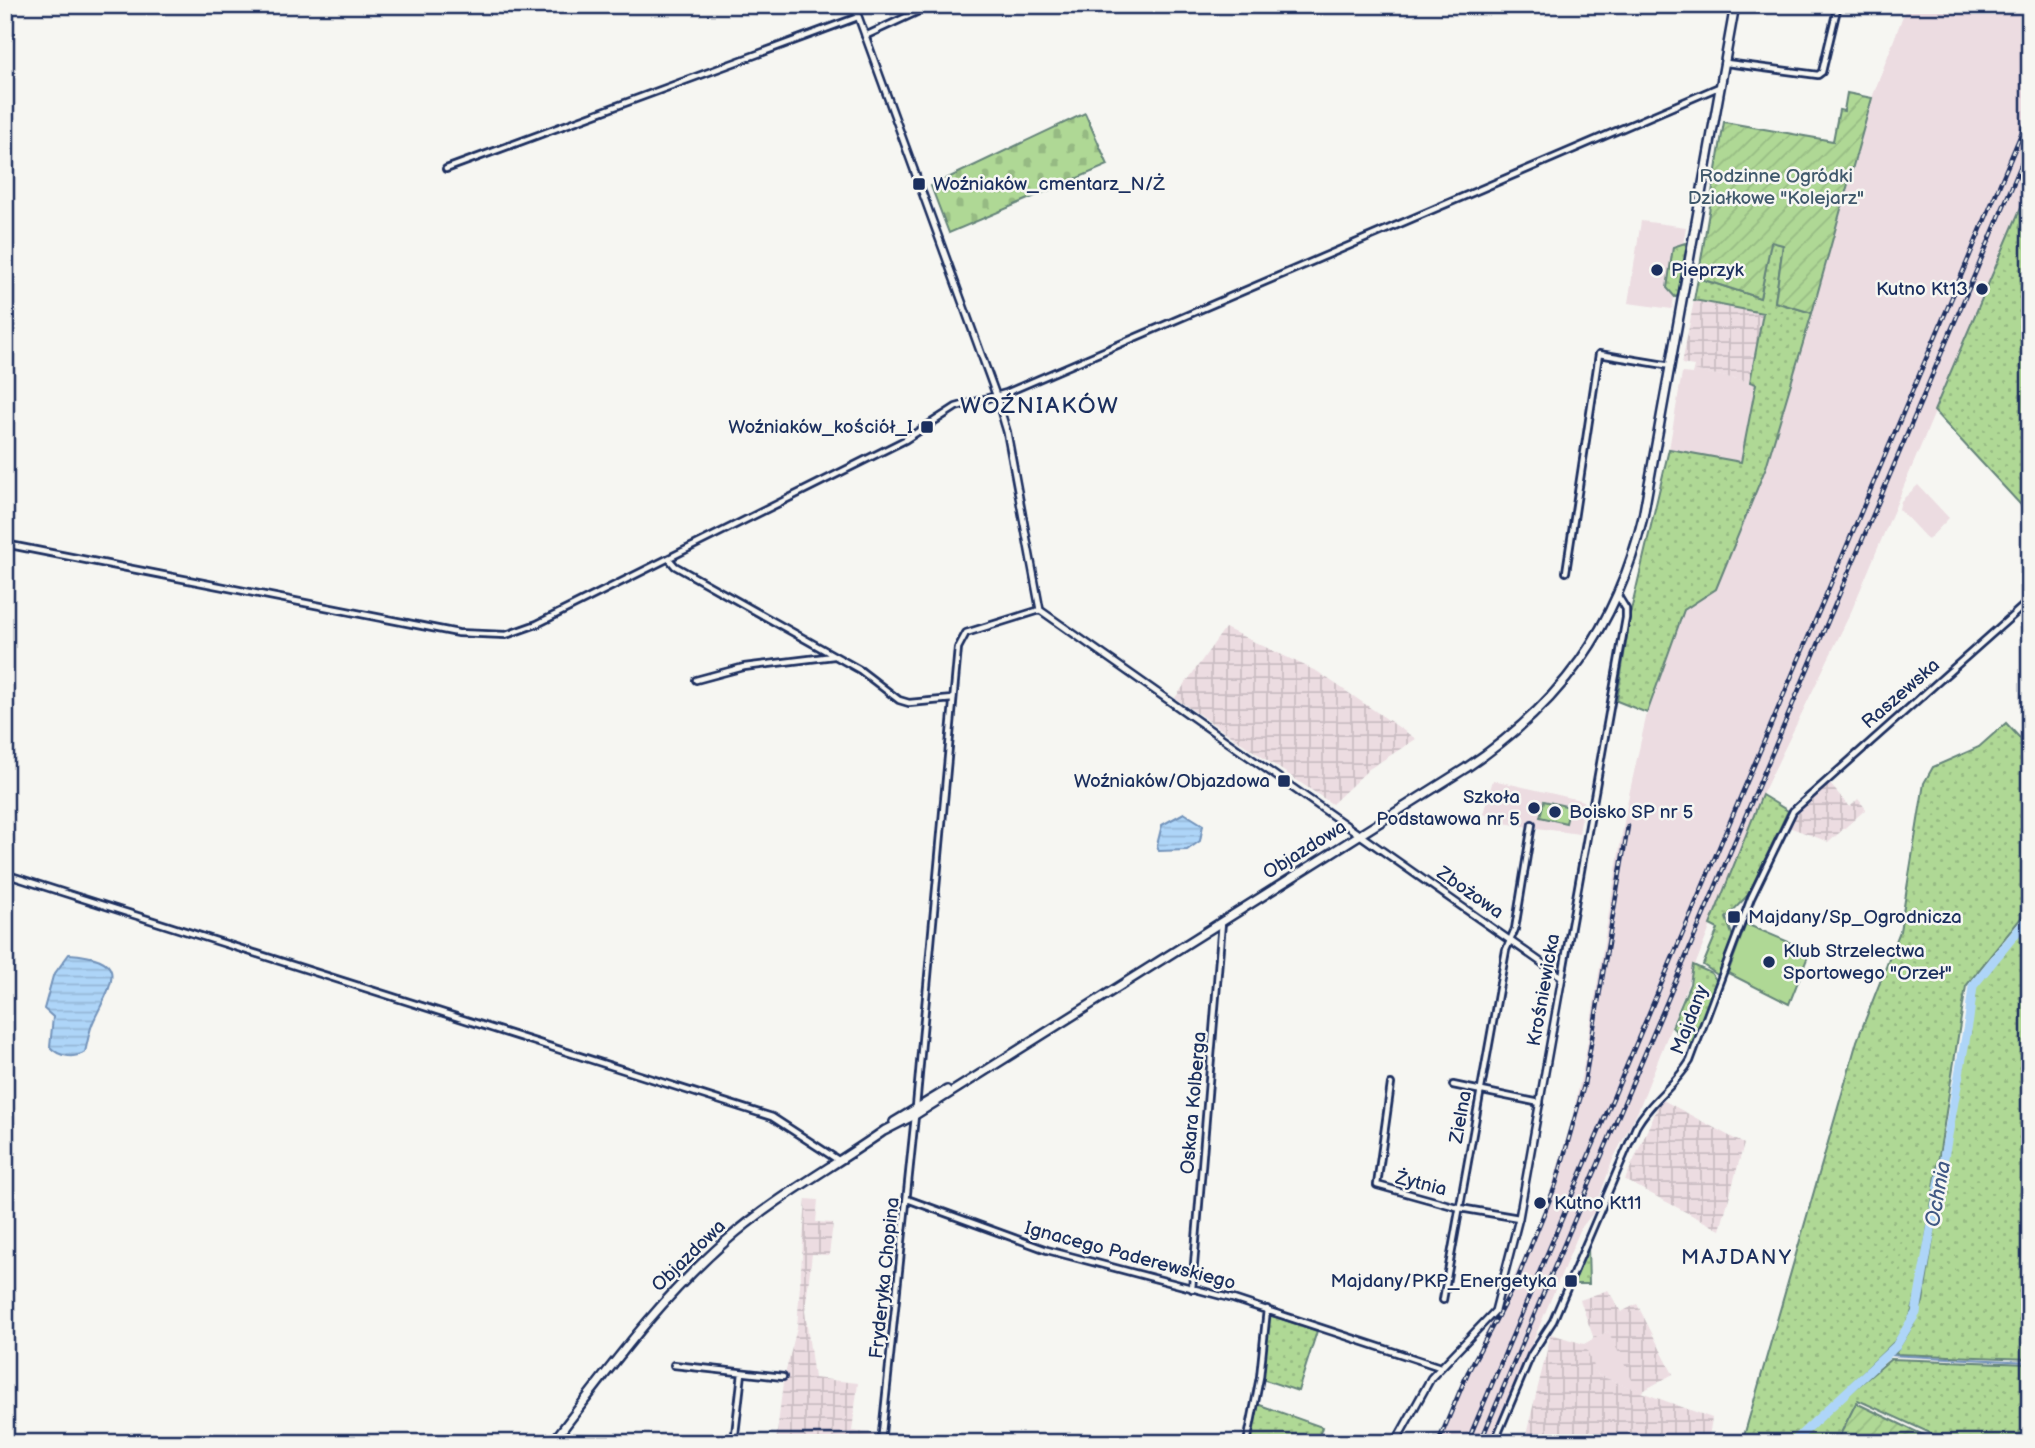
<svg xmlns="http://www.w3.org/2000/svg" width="2035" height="1448" viewBox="0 0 2035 1448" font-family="'Balsamiq Sans',sans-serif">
	<defs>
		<pattern id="industrial-grid" width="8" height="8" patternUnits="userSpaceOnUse" patternTransform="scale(1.75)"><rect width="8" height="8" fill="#ecdce1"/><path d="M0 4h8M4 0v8" fill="none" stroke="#cabdc3"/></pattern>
		<pattern id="grass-dots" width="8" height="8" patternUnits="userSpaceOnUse" patternTransform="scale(1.75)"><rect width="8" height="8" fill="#afd895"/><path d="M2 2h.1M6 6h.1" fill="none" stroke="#96ba83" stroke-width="1.8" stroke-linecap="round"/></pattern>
		<pattern id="cemetery-stones" width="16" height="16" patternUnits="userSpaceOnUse" patternTransform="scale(1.75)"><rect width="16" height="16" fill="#afd895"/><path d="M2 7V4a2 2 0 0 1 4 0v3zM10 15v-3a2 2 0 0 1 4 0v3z" fill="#96ba83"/></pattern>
		<pattern id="garden-furrows" width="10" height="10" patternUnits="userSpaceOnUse" patternTransform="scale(1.75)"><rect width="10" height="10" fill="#afd895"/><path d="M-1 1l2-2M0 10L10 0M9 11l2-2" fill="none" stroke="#96ba83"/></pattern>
		<pattern id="water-rules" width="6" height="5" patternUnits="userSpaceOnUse" patternTransform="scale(1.75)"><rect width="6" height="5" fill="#aed5f8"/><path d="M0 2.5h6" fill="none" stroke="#95b7d7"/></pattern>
	</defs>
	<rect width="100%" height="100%" fill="#f6f6f2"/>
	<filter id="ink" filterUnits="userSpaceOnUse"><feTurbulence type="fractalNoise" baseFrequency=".0143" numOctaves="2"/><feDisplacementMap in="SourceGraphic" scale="14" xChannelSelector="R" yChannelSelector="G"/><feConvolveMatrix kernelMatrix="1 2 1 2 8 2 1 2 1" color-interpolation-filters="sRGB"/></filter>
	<g filter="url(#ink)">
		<path fill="#ecdce1" d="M1907,5H2030V186L1851,612L1762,795L1638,1111L1613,1159L1594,1212L1581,1228L1490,1443H1436L1468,1368L1529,1247L1551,1190L1572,1119L1584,1064L1627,804L1649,704L1684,610L1716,589L1766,467L1872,98Z
			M1641,221L1686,227L1672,309L1628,303Z
			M1693,370L1756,383L1741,462L1669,449L1682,373L1692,374Z
			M1918,485L1949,518L1928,540L1899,509L1901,501Z
			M1493,780L1584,801L1579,834L1488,821L1487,815L1483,814Z
			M1608,1331L1627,1365L1638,1391L1598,1375L1582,1345Z"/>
		<path fill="url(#industrial-grid)" d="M1694,300L1763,312L1750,382L1693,370L1694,366L1682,364Z
			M1225,628L1318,672L1416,739L1369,769L1332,804L1175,698Z
			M1829,783L1850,807L1858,799L1866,809L1829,842L1789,827L1796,812Z
			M1661,1099L1744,1144L1720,1230L1625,1180Z
			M806,1199L818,1200L816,1222L833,1223L829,1255L812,1254L805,1311L814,1378L858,1383L852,1431L876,1434L875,1443H776L783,1382L797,1328Z
			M1608,1290L1621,1312L1637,1304L1673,1374L1641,1392L1712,1418L1708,1443H1524L1551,1334L1584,1344L1598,1375L1637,1390L1608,1331L1594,1339L1580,1300Z"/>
		<path fill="url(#grass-dots)" stroke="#65847a" stroke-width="2" d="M2030,186V515L1934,411Z
			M1771,241L1783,245L1775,302L1812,313L1766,467L1716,589L1684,610L1647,713L1617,701L1630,615L1669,449L1741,462L1756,384L1750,382L1763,313L1694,300L1698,278L1760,298Z
			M1685,243L1687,248L1678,296L1675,297L1667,288L1673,247Z
			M2006,723L2030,749V907L1966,986L1917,1295L1908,1322L1894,1342L1790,1443H1742L1857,1041L1900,931L1924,783L1933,767L1979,747Z
			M1762,795L1788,811L1748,895L1726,918L1733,937L1719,976L1703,965L1718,929L1710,925Z
			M2030,918V1359L1895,1354L1913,1325L1923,1302L1973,991L1976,982Z
			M1693,965L1711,973L1717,981L1691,1047L1672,1027L1690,984Z
			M1588,1247L1589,1284H1574L1573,1283Z
			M1269,1315L1317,1331L1298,1391L1262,1379Z
			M1891,1359L2030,1364V1443H1952L1858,1400L1836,1443H1797L1840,1401Z
			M1257,1404L1322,1427L1317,1443H1249Z"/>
		<path fill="url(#cemetery-stones)" stroke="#65847a" stroke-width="2" d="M1085,113L1108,165L949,233L931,186Z"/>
		<path fill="#afd895" stroke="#65847a" stroke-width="2" d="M1544,801L1570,807L1566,823L1540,817Z
			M1746,924L1810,951L1789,1004L1728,973Z"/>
		<path fill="url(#garden-furrows)" stroke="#65847a" stroke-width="2" d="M1847,93L1872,98L1812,313L1775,302L1783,245L1771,242L1760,298L1698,278L1724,122L1833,141L1839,110L1844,111Z
			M1856,1403L1940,1443H1836Z"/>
		<path fill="url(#water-rules)" stroke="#7393ba" stroke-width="2" d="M1184,813L1203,825L1200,841L1187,850L1159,851L1157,845L1162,825Z
			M69,954C130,958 113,981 94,1020C89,1030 88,1041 85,1052C74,1059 59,1057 50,1047L53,1017L44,1009L53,976Z"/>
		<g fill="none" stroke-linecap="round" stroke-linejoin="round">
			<path stroke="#7393ba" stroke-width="2" d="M1887,1355L2030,1362"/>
			<path stroke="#aed5f8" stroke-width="9" d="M1792,1443L1896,1346L1916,1313L1969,1019L1973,986L2030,916"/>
			<defs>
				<path id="minor" d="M865,36L932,5
					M1726,63L1818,75L1822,72L1838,5
					M446,169L858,17
					M5,544L458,633L506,635L537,624L905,440L956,407L1006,393L1721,86
					M669,559L675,566L860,670L899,700L909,703L953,699
					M1566,572L1599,354L1671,366
					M696,680L744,667L834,656
					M5,874L772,1117L838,1160
					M1562,977L1626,618V609L1618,596
					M1391,1084L1377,1185L1460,1208L1519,1218
					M1453,1085L1540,1103
					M916,1107L958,648L966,633L1040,610
					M907,1199L1047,1250L1233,1299L1440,1367
					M1192,1289L1222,922
					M1443,1300L1506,950L1515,929L1532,824
					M674,1365L783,1377
					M734,1443L742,1373
					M881,1443L915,1116
					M1247,1443L1260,1377L1267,1309
					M1494,1443L1531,1355L1553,1321L1636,1127C1650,1101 1675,1086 1690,1061L1751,898L1793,811L2030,600"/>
				<path id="tertiary" d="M854,5L996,395L1007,432L1040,610L1562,977L1519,1218L1495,1311L1431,1378L1395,1443"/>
				<path id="primary" d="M894,1122L947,1090
					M884,1131L915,1115L1466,768C1561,704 1616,629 1643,517L1735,5
					M552,1443C607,1372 659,1299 727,1240C776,1197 833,1167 885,1130"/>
			</defs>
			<use href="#minor" stroke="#1b2f5e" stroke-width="10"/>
			<use href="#tertiary" stroke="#1b2f5e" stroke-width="10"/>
			<use href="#primary" stroke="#1b2f5e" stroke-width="12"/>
			<use href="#minor" stroke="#f6f6f2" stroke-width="4.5"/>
			<use href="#tertiary" stroke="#f6f6f2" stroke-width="5"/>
			<use href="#primary" stroke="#f6f6f2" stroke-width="7"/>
			<defs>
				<path id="rail" d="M1438,1443L1468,1372L1517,1280L1556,1184L1584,1085L1628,826
					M1467,1443L2030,113
					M1480,1443L2030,144"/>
			</defs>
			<use href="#rail" stroke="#1b2f5e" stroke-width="4.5"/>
			<use href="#rail" stroke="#f6f6f2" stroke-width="2" stroke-dasharray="5" stroke-linecap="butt"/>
		</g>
	</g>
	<g fill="#1b2f5e" stroke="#f6f6f2" stroke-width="2.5">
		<rect x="912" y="177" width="14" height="14" rx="3.5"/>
		<circle cx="1657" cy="270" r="7"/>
		<circle cx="1982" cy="289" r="7"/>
		<rect x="920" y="420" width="14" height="14" rx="3.5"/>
		<rect x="1277" y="774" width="14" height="14" rx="3.5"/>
		<circle cx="1534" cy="808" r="7"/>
		<circle cx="1555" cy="812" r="7"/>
		<rect x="1727" y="910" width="14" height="14" rx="3.5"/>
		<circle cx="1769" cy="962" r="7"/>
		<circle cx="1540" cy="1203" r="7"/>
		<rect x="1564" y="1274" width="14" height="14" rx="3.5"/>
	</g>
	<g text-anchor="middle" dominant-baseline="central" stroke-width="5" stroke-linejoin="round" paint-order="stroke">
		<g font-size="19" fill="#40596c" stroke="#f6f6f2">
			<text x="1776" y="176">Rodzinne Ogródki<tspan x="1776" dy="22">Działkowe "Kolejarz"</tspan></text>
		</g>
		<g font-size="19" fill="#1b2f5e" stroke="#f6f6f2" text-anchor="start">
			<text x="933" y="184">Woźniaków_cmentarz_N/Ż</text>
			<text x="1671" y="270">Pieprzyk</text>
			<text x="1968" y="289" text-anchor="end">Kutno Kt13</text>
			<text x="913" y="427" text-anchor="end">Woźniaków_kościół_I</text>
			<text x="1270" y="781" text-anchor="end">Woźniaków/Objazdowa</text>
			<text x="1520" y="797" text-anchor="end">Szkoła<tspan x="1520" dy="22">Podstawowa nr 5</tspan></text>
			<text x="1569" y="812">Boisko SP nr 5</text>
			<text x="1748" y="917">Majdany/Sp_Ogrodnicza</text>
			<text x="1783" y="951">Klub Strzelectwa<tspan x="1783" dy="22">Sportowego "Orzeł"</tspan></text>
			<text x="1554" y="1203">Kutno Kt11</text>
			<text x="1557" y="1281" text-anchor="end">Majdany/PKP_Energetyka</text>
		</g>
		<g font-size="19" fill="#1b2f5e" stroke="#f6f6f2">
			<text transform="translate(1901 694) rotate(-41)">Raszewska</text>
			<text transform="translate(1305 850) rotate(-32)">Objazdowa</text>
			<text transform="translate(1470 893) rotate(35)">Zbożowa</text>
			<text transform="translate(1544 990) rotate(-80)">Krośniewicka</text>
			<text transform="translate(1690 1020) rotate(-69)">Majdany</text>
			<text transform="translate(1194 1103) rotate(-85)">Oskara Kolberga</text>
			<text transform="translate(1461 1117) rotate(-80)">Zielna</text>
			<text transform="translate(1421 1184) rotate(14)">Żytnia</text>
			<text transform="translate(689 1256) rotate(-44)">Objazdowa</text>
			<text transform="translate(1130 1256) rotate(15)">Ignacego Paderewskiego</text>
			<text transform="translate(885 1278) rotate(-84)">Fryderyka Chopina</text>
		</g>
		<g font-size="21" font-style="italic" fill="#405884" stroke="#f6f6f2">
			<text transform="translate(1938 1194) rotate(-80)">Ochnia</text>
		</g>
		<g font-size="21" letter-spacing="2" fill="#1b2f5e" stroke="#f6f6f2">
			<text x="1737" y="1257">MAJDANY</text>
		</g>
		<g font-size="23" letter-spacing="2" fill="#1b2f5e" stroke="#f6f6f2">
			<text x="1040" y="406">WOŹNIAKÓW</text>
		</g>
	</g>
	<rect width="2035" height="1448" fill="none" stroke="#f6f6f2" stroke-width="28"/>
	<rect x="14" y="14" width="2007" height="1420" fill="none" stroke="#1b2f5e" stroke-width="2.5" filter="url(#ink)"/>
</svg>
